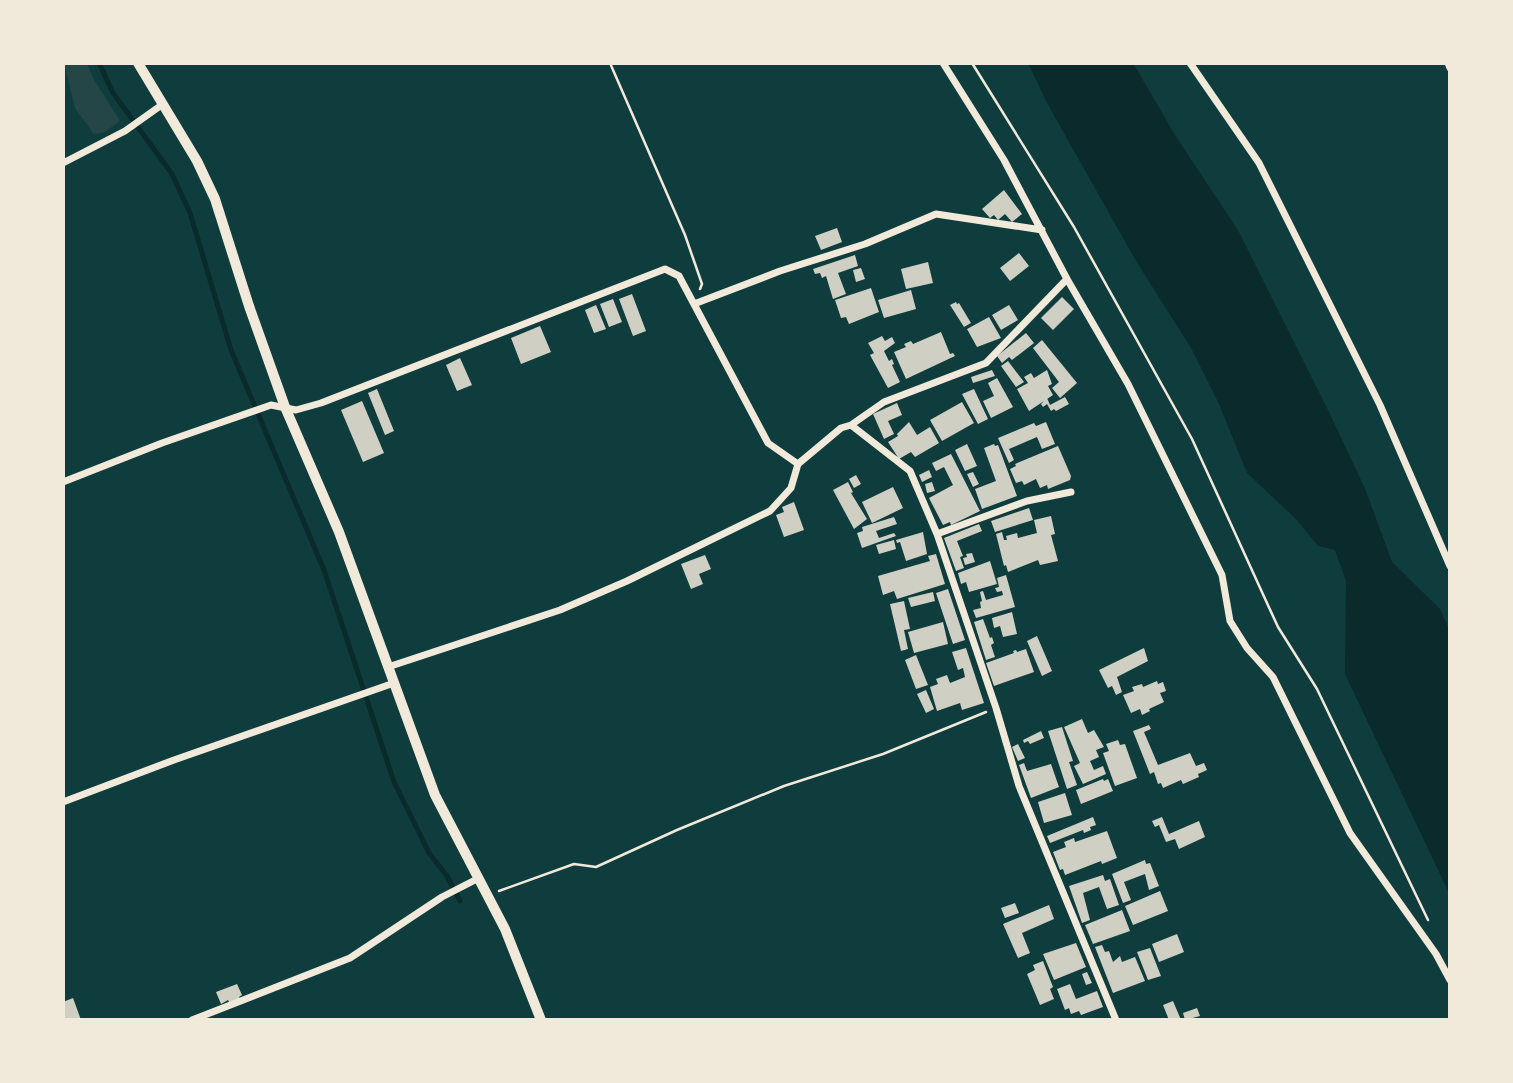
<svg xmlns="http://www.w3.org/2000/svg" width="1513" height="1083" viewBox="0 0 1513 1083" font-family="Lato,sans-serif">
	<rect width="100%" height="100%" fill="#0f3d3e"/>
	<path fill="#244646" d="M64,63H87L93,78L120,121L105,132L94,134L75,108Z"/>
	<path fill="#0a2a2b" d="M1028,63H1133L1175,135L1239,232L1329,412L1366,491L1392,562L1440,609L1450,631V895L1345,674L1346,581L1335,550L1318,546L1297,520L1247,473L1219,404L1191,348L1136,261L1047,103Z"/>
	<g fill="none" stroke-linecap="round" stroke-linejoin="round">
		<path stroke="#0a2a2b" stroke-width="5" d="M99,63L113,93L172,174L190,213L231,350L324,570L394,782L429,853L447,876L460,901"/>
	</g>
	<path fill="#cfcfc3" d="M1004,190L1022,214L1012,222L1005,214L998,220L994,215L990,218L982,209Z
		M837,228L842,242L821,250L815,236Z
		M1019,253L1029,266L1010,281L1000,268Z
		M855,255L858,266L838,273L846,294L833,299L826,276L822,278L820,273L815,274L813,269Z
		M928,262L933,283L906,289L901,269Z
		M861,268L865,279L856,282L853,270Z
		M871,288L879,312L849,324L846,317L841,318L835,300Z
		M911,290L916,309L884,318L878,300Z
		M632,294L646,331L633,336L619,299Z
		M1062,297L1074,309L1053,330L1041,318Z
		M613,299L622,322L609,327L600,304Z
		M956,302L957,304L959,303L971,323L964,327L950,305Z
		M596,305L606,329L594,333L585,310Z
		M1009,305L1018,320L1001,330L992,315Z
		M989,317L1001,338L977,347L967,329Z
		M540,326L551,352L521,364L511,338Z
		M941,332L950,354L953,353L955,356L906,379L894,352L906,347L904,344L911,341L913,344Z
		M1026,333L1034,343L1012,360L1009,357L1002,363L997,356Z
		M882,336L885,341L892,337L895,343L884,351L889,361L892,359L894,364L892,365L900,382L888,388L870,355L874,353L868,343Z
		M1042,340L1077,383L1060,398L1052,388L1059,382L1033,348Z
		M460,358L472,385L457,391L446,365Z
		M1008,361L1024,382L1016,387L1001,366Z
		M992,370L995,376L973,383L971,377Z
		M1047,370L1052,384L1048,386L1053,395L1029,411L1017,389L1028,383L1024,377L1031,373L1034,378Z
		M997,378L1013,407L991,418L983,401L994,396L988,383Z
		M377,389L394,431L385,435L368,393Z
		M974,389L988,419L978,424L962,394Z
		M1065,397L1069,404L1056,411L1054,409L1051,411L1047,404L1043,407L1041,404L1047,398L1050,405Z
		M362,401L384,453L363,462L341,410Z
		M962,402L974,423L942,441L930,420Z
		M897,403L902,415L888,421L894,434L884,439L873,414Z
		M909,422L917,435L930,427L939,443L915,457L911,452L899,459L888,442L898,436L897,434Z
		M1046,422L1055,444L1042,449L1037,437L1009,449L1014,460L1009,463L998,438L1034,423L1036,426Z
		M967,444L977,466L965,471L955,450Z
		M994,444L995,446L998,445L1017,496L982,509L975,489L996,481L984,448Z
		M1058,446L1071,476L1070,480L1048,489L1047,485L1040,488L1036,479L1024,485L1022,481L1016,483L1010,469L1016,466L1015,464Z
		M951,454L980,511L951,525L950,522L943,525L929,498L953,485L944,467L936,471L932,463Z
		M929,470L932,477L922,482L919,475Z
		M973,472L979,484L973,487L967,474Z
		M856,475L861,484L854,488L849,479Z
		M848,482L853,492L851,493L867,519L854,529L833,490Z
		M932,482L935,491L927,493L925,484Z
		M893,487L903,508L872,523L862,502Z
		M794,502L804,530L784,537L776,515L784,512L782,507Z
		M1029,508L1033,520L995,532L991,521Z
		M1051,516L1055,534L1051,535L1058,561L1040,565L1038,560L1008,572L1006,565L1004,566L996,534L1002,532L1004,540H1007L1006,536L1017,533L1018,538L1037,533L1034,520Z
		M894,517L897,524L876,531L879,538L894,533L896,536L862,548L857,533L863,531L862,527Z
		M979,524L982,531L957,541L963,556L960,557L964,568L956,571L944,538Z
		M923,532L927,554L906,561L900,542L897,543L896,540Z
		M894,540L896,549L879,554L876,545Z
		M972,553L975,562L965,565L963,558L967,557L966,554Z
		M936,554L945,584L897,599L894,591L883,595L878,576L930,561L928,556Z
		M705,555L711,569L699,574L703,584L691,589L681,564Z
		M990,561L997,584L969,592L966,582L961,584L958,573Z
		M1006,575L1015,607L976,618L973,610L981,608L980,602L982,601L980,592L983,591L986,600L1003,595L1002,591L997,592L995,588L999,587L997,578Z
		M948,589L965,640L953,644L936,593Z
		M933,592L935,601L911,607L908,598Z
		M904,601L910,629L904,630L908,649L901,651L890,604Z
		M1012,612L1017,634L1003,637L1000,626L994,628L992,618Z
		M983,619L990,638L992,637L994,643L991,645L995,657L986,660L974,622Z
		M943,622L948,644L914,653L908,632Z
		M1037,636L1052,671L1042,676L1027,641Z
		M966,648L984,703L962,710L960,703L937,711L930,687L938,684L936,679L947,675L950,683L965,677L963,668L958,670L952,652Z
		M1144,648L1148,661L1117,677L1122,692L1116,695L1112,686L1108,688L1099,670Z
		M1026,649L1034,672L994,686L986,663L1014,653L1013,651L1016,650L1017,652Z
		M916,655L928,685L916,689L905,660Z
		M1157,681L1158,684L1163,682L1166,691L1160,693L1164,702L1149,709L1150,711L1142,715L1140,709L1131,713L1123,695L1134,691L1132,687L1142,684L1143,687Z
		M926,690L934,709L926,713L917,694Z
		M1082,719L1088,733L1094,730L1104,747L1096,750L1099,757L1090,761L1094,770L1103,766L1106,774L1083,784L1074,766L1080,763L1064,727Z
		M1149,725L1151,729L1144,732L1158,765L1190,753L1196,766L1204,763L1207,770L1198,774L1199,777L1183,784L1181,780L1163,788L1161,783L1158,784L1154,772L1150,774L1133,731Z
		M1062,727L1073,761L1069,762L1077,785L1067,789L1048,731Z
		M1041,731L1044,738L1030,744L1028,741L1024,743L1023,740Z
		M1118,740L1120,745L1125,744L1137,778L1115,786L1103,753L1109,751L1106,744Z
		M1018,744L1025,758L1018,761L1012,747Z
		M1024,763L1027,771L1051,764L1059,787L1031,798L1019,765Z
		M1103,779L1104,781L1108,779L1113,791L1081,804L1076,790Z
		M1065,793L1072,815L1044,823L1038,802Z
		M1093,817L1096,825L1090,827L1091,830L1084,833L1083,830L1050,843L1047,836Z
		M1162,817L1169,834L1199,821L1205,837L1179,849L1175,839L1166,842L1159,825L1155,827L1152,821Z
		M1107,831L1117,858L1102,864L1101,861L1065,875L1063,869L1060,870L1053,852L1066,847L1064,842L1074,838L1075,842Z
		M1145,860L1146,864L1150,863L1159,886L1149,890L1145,874L1124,882L1131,900L1123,903L1112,874Z
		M1103,875L1105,881L1110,879L1119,905L1107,909L1099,887L1083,893L1090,920L1082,923L1069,886Z
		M1160,891L1168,911L1133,925L1125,906Z
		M1015,903L1019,913L1005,918L1001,908Z
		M1049,905L1054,919L1022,933L1030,953L1018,958L1003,924Z
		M1122,910L1130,931L1093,944L1085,925Z
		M1177,934L1184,952L1159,962L1152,944Z
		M1076,943L1086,967L1054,980L1043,954Z
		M1102,945L1105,952L1109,951L1113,962L1120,956L1122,962L1135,957L1145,981L1113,993L1095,947Z
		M1150,948L1161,976L1148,980L1137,952Z
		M1043,961L1053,987L1050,989L1054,999L1040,1005L1027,974L1035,970L1033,965Z
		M1087,972L1092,983L1086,985L1082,974Z
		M237,984L242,995L239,997L240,999L230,1004L228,1000L221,1004L216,992Z
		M1070,984L1076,999L1097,991L1103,1007L1081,1015L1079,1011L1071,1014L1069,1008L1065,1010L1057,989Z
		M73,998L81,1020H63V1002Z
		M1173,1001L1181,1020H1169L1163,1005Z
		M1197,1008L1200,1016L1185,1020L1183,1013Z"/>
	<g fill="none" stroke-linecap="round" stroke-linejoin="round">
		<path stroke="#f1e9da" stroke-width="2.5" d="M610,63L685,235L702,284L700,289
			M972,63L1074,227L1192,439L1278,627L1317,689L1428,920
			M499,891L574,864L596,867L677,830L784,786L883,754L986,712"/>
		<path stroke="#f1e9da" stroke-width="7" d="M943,63L1004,160L1067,279L1128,384L1222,575L1230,621L1247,648L1273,677L1350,833L1436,954L1450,980
			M1190,63L1259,163L1380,405L1450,566
			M1448,63L1450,68
			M63,163L125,131L163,104
			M694,304L780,271L865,244L936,214L1042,230
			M851,425L910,471L937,534L996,708L1019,786L1116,1020
			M63,482L162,443L271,405L296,410L321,403L665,269L679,276L768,443L798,464
			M937,534L1027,501L1071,492
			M388,667L560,610L627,581L770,511L791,488L798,464L841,428L851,425L884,402L986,363L1067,279
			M63,802L174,760L394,683
			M192,1020L350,958L442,897L479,878"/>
		<path stroke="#f1e9da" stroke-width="10" d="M138,63L197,161L215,199L249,306L285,407L339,532L435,795L505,929L541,1020"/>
	</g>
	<rect width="1513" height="1083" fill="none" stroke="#f1e9da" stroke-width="130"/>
</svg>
